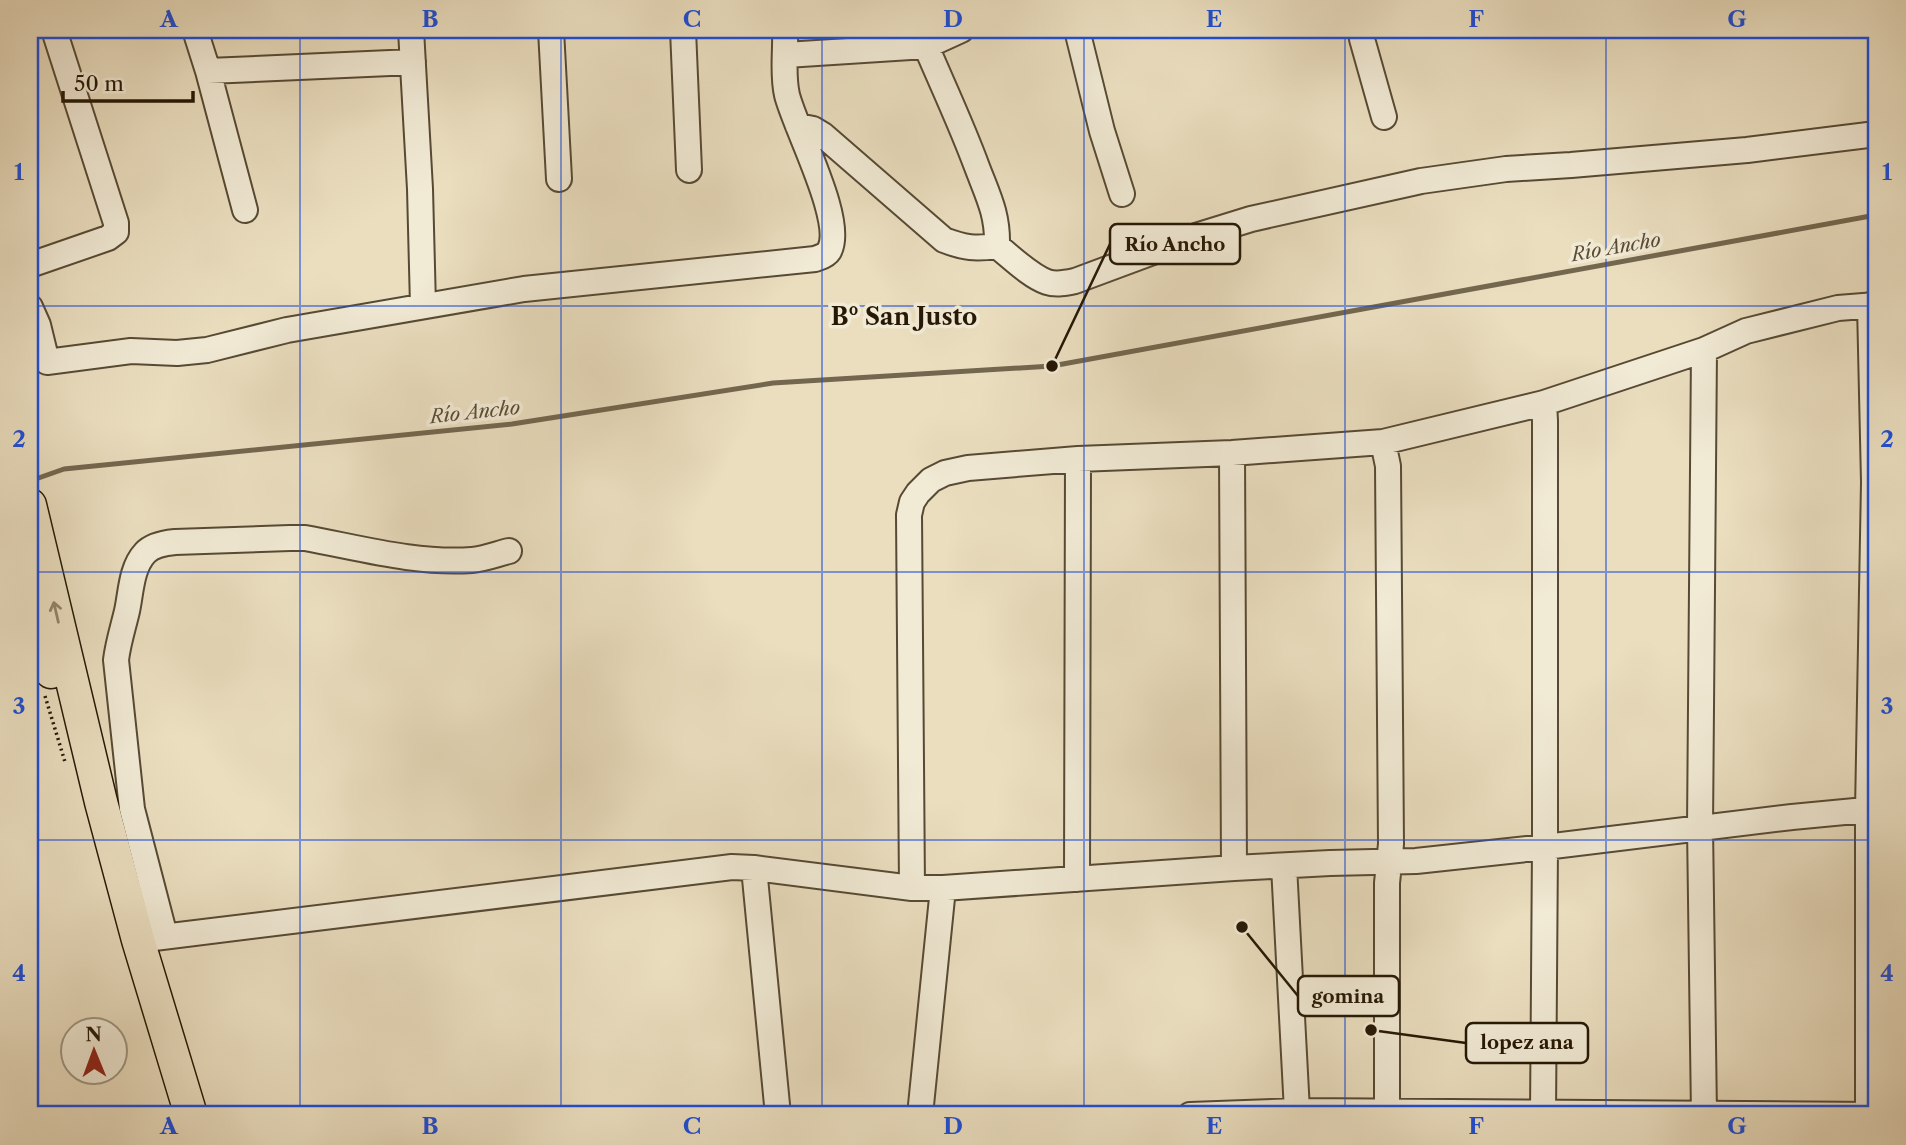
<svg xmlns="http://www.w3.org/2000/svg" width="1906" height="1145" viewBox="0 0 1906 1145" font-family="'Libre Caslon Text',serif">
	<rect width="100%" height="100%" fill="#eadebf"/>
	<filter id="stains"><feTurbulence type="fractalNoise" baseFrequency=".00286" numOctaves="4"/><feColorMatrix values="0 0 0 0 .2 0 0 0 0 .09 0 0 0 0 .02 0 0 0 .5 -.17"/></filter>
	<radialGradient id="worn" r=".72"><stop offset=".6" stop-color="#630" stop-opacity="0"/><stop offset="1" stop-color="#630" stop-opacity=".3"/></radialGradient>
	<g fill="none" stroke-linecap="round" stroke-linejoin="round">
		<path stroke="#73674f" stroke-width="5" d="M30,481L64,469L512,424L773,383L1052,366L1876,215"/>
		<defs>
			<path id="minor" d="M195,30L208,71L245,210
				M411,30L420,189L423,306
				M551,30L559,179
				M683,30L689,170
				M1077,30L1102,131L1122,194
				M1365,30L1362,39L1384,117
				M926,46C943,86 962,126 977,167C988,196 998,214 997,246
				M786,55L926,46L961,30
				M208,71L413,62
				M798,126L813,129L823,135L944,240C965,248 975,249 997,246C1011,257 1030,276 1047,282C1056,285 1066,283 1075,281L1196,236L1251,219L1421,181L1506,169L1571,165L1747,150L1876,134
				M30,265L108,238L116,232V223L54,30
				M30,307L38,325L47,362L131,351L177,353L207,350L287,330L524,289L815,259C820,257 826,256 829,251C846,222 795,128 787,95C782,73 786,52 785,30
				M1704,350L1700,827L1704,1115
				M1383,442L1388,466L1391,844L1387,883V1115
				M1232,453L1234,868
				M1284,866L1297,1111
				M754,868L778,1115
				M1077,879L1078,459
				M912,888L909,515L912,502L918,493L931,480L945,473L968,468L1078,459L1232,453L1383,442L1544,403L1704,350L1746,331L1838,308L1876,305
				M165,936L132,809L116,660C118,643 123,628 127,611C131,593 131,568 145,553C152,545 165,543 175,542L290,538H305C360,548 416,564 472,560C484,559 497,554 509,551
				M138,940L732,867L754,868L912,888H943L1234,868L1330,863L1416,861L1545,847L1792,817L1876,809
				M920,1115L943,888
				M1190,1115L1297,1111L1876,1115
				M1543,1115L1545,847V421L1544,403
				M1868,1115V810L1874,482L1870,305"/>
			<path id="major" d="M30,505L101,802L138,940L191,1115
				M30,602L51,672"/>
		</defs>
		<use href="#minor" stroke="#574a34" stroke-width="28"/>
		<use href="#major" stroke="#261805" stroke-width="35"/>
		<path stroke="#261805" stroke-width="3.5" stroke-dasharray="2 3.5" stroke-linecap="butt" d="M30,394L35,376
			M30,453L36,481
			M45,696L65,762"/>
		<use href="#minor" stroke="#f1ead5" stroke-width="24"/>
		<use href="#major" stroke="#eadebf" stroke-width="32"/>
	</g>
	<defs><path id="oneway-shaft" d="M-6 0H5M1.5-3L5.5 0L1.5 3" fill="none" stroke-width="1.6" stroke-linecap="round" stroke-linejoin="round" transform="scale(1.75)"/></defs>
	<use stroke="#92856b" href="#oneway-shaft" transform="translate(56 612) rotate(-103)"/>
	<path fill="none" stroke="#1d4ed8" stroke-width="2" stroke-opacity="0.55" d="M300,30V1115M561,30V1115M822,30V1115M1084,30V1115M1345,30V1115M1606,30V1115M30,306H1876M30,572H1876M30,840H1876"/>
	<g text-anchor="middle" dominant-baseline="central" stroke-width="7" stroke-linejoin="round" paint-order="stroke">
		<g font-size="19" font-style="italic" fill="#5a4c36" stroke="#f1ead5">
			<text transform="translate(1616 247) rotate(-10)">Río Ancho</text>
			<text transform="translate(475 412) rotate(-6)">Río Ancho</text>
		</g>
		<g font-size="24" font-weight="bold" fill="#261805" stroke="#f1ead5">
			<text x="904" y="316">Bº San Justo</text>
		</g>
	</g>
	<path fill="none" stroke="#261805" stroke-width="2.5" d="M1052 366L1110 244M1242 927L1298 996M1371 1030L1466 1043"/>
	<g fill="#261805" stroke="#f1ead5" stroke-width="2.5">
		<circle cx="1052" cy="366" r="7"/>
		<circle cx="1242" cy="927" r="7"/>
		<circle cx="1371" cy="1030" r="7"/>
	</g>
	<g fill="#f1ead5" stroke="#261805" stroke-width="2.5">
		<rect x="1110" y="224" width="130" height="40" rx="7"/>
		<rect x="1298" y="976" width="101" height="40" rx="7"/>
		<rect x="1466" y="1023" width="122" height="40" rx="7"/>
	</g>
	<g font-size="19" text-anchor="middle" font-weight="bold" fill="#261805">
		<text x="1175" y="251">Río Ancho</text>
		<text x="1348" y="1003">gomina</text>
		<text x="1527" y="1049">lopez ana</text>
	</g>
	<rect width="1906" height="1145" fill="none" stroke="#eadebf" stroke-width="77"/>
	<g transform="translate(94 1051) rotate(359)"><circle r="33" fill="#f1ead5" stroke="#a09682" stroke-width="2"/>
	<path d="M0-5L12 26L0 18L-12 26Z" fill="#8f2418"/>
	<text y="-10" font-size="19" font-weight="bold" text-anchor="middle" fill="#261805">N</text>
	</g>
	<path d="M63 91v10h130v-10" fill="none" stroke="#261805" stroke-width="3.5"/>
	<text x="74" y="91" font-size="21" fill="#261805" stroke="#f1ead5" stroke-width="5" paint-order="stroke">50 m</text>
	<rect x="38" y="38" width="1830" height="1068" fill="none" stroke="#1d4ed8" stroke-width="2.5"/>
	<g font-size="23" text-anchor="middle" font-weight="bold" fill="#1d4ed8">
		<text x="169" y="27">A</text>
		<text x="430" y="27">B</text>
		<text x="692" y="27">C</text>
		<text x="953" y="27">D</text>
		<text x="1214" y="27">E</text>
		<text x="1476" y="27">F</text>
		<text x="1737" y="27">G</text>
		<text x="19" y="180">1</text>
		<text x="1887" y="180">1</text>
		<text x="19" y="447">2</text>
		<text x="1887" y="447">2</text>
		<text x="19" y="714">3</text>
		<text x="1887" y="714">3</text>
		<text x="19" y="981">4</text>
		<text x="1887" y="981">4</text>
		<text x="169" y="1134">A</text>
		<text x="430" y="1134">B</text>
		<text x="692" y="1134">C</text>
		<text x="953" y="1134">D</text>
		<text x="1214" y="1134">E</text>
		<text x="1476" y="1134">F</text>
		<text x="1737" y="1134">G</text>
	</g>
	<rect width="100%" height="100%" filter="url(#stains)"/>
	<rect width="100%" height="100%" fill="url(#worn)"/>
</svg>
